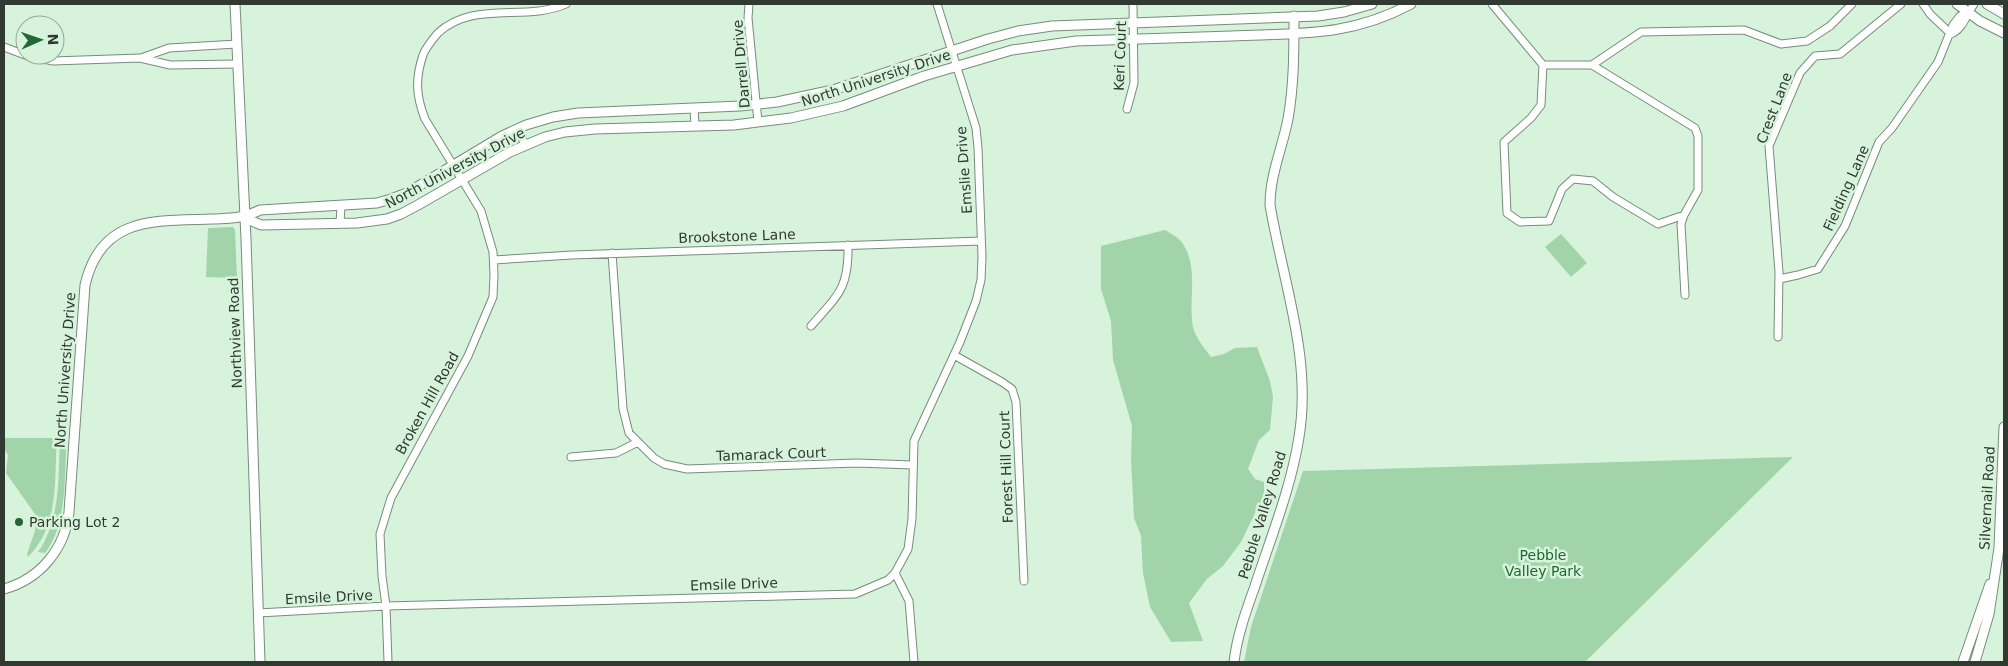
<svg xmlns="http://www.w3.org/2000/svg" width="2008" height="666" viewBox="0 0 2008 666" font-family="'DejaVu Sans',sans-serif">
	<rect width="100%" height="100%" fill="#d8f3dc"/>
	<path fill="#a2d4a9" d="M233,227L235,230L237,278L206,277L208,228Z
		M1165,230C1171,234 1179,237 1183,244C1199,268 1188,301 1193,327C1195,337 1205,349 1211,357L1224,354L1235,348L1257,347L1270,381L1273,397L1270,430L1259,440L1248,469L1255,479L1264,482V495L1241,542L1223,566L1207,579L1189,603L1203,641L1171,642L1150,607L1143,573L1141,536L1134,518L1131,459L1132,426L1113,360L1111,321L1101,289V246Z
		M1561,234L1587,263L1571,277L1545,247Z
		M4,438H57C54,480 60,525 28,557L27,554L35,531V514L6,473L8,455L4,449Z
		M60,438H67C64,474 68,524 45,553L38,552C61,519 58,477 60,438Z
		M1793,457L1585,662H1244L1251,627L1303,471Z"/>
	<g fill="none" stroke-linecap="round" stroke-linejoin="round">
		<defs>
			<path id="minor" d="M749,4L748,18L758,122
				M1492,4L1543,65H1592L1641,32L1744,30L1781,44L1807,41L1830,26L1852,4
				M1923,4L1930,14L1951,34
				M1951,34C1964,28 1966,15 1974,4
				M4,47L25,55L53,61L140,58L170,65L238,64
				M141,58L169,48L237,44
				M1543,65L1541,105L1531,118L1504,142L1507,213L1520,222L1549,221L1562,189L1573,179L1593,181L1613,197L1658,224L1684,215
				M1592,65L1695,128L1698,136V190L1684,215L1681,224L1685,295
				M694,108L695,126
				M1127,109L1134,83L1133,4
				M517,129L525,144
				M340,223L341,206
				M612,253L623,409L629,433L654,458L664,464L687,469L857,463L913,465
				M494,260L572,255L981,241
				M1779,279L1798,275L1818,269L1845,226L1879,142L1892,128L1938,62L1953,25L1960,16L1968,13
				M811,326C838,295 849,289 848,245
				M1778,337L1779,272L1769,146L1800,73L1815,56L1840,54L1901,4
				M954,355L1002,382L1012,389L1016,402L1024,581
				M571,457L616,453L638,442
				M895,573L909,601L914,662
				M258,613L386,606L855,594L888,580L895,573L908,549L912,519L914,441L960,342L976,301L981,280L982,257L978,148L976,128L937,4
				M388,662L386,606L382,576L380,534L391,498L468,356L493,297L494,275L493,252L481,211L425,119C416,96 415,79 423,55C426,47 432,40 438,33C473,0 525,22 566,4"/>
			<path id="tertiary" d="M235,4L246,239L260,662
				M1957,4L1980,21L2004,33
				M1987,4L2004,14
				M245,218L261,225L357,223L387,219L401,214L418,205L510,152L545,137L565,132L595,129L734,125L791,118L843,106L924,76L1012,50L1076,41C1128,39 1180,38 1232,36C1299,33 1350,37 1411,4
				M4,589C40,579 65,549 69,512L85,285C101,216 154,221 212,219C231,218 242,219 260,210L377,203L391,199L407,193L502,136L526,125L553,117L578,113L740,106L777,102L833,90L988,39L1018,31L1052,26L1318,16L1344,12L1372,4
				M1234,662C1237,636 1246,611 1255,586C1271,537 1291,488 1299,437C1312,358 1283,282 1270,205C1270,175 1282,149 1288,119C1294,85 1294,51 1294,16
				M1963,662L1990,584
				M1975,662L1989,614L1999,548L2004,427"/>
		</defs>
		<use href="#minor" stroke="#758d79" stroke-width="9"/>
		<use href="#tertiary" stroke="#758d79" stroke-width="11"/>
		<use href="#minor" stroke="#fff" stroke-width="7"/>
		<use href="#tertiary" stroke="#fff" stroke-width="9"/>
	</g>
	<circle fill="#216834" stroke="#d8f3dc" stroke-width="2" cx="19" cy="522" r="5"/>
	<g text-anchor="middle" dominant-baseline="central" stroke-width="5" stroke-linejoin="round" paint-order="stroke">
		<g font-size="14" fill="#303a32" stroke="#d8f3dc">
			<text transform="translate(1120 56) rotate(-88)">Keri Court</text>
			<text transform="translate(741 64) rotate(-95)">Darrell Drive</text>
			<text transform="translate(876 78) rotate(-18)">North University Drive</text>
			<text transform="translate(1774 108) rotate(-69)">Crest Lane</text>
			<text transform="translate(455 168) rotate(-28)">North University Drive</text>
			<text transform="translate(964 170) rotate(-94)">Emslie Drive</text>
			<text transform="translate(1846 188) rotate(-66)">Fielding Lane</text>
			<text transform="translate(737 236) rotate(-2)">Brookstone Lane</text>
			<text transform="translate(235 333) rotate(-92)">Northview Road</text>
			<text transform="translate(65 370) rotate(-86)">North University Drive</text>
			<text transform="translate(427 403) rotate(-61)">Broken Hill Road</text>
			<text transform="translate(771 454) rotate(-2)">Tamarack Court</text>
			<text transform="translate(1006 467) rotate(-92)">Forest Hill Court</text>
			<text transform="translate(1987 498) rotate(-87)">Silvernail Road</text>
			<text transform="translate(1262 515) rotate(-73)">Pebble Valley Road</text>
			<text transform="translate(734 584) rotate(-2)">Emsile Drive</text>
			<text transform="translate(329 597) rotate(-3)">Emsile Drive</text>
		</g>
		<g font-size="14" fill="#303a32" stroke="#d8f3dc" text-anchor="start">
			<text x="29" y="522">Parking Lot 2</text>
		</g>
		<g font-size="14" fill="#1e6832" stroke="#d8f3dc">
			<text x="1543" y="555">Pebble<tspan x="1543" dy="16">Valley Park</tspan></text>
		</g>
	</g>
	<rect width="2008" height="666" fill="none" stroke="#303a32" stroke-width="10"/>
	<g transform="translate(40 40) rotate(88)"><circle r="24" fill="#d8f3dc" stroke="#95a998"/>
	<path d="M0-4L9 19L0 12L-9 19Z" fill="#216834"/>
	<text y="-8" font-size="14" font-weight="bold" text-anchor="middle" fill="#303a32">N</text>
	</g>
</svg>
